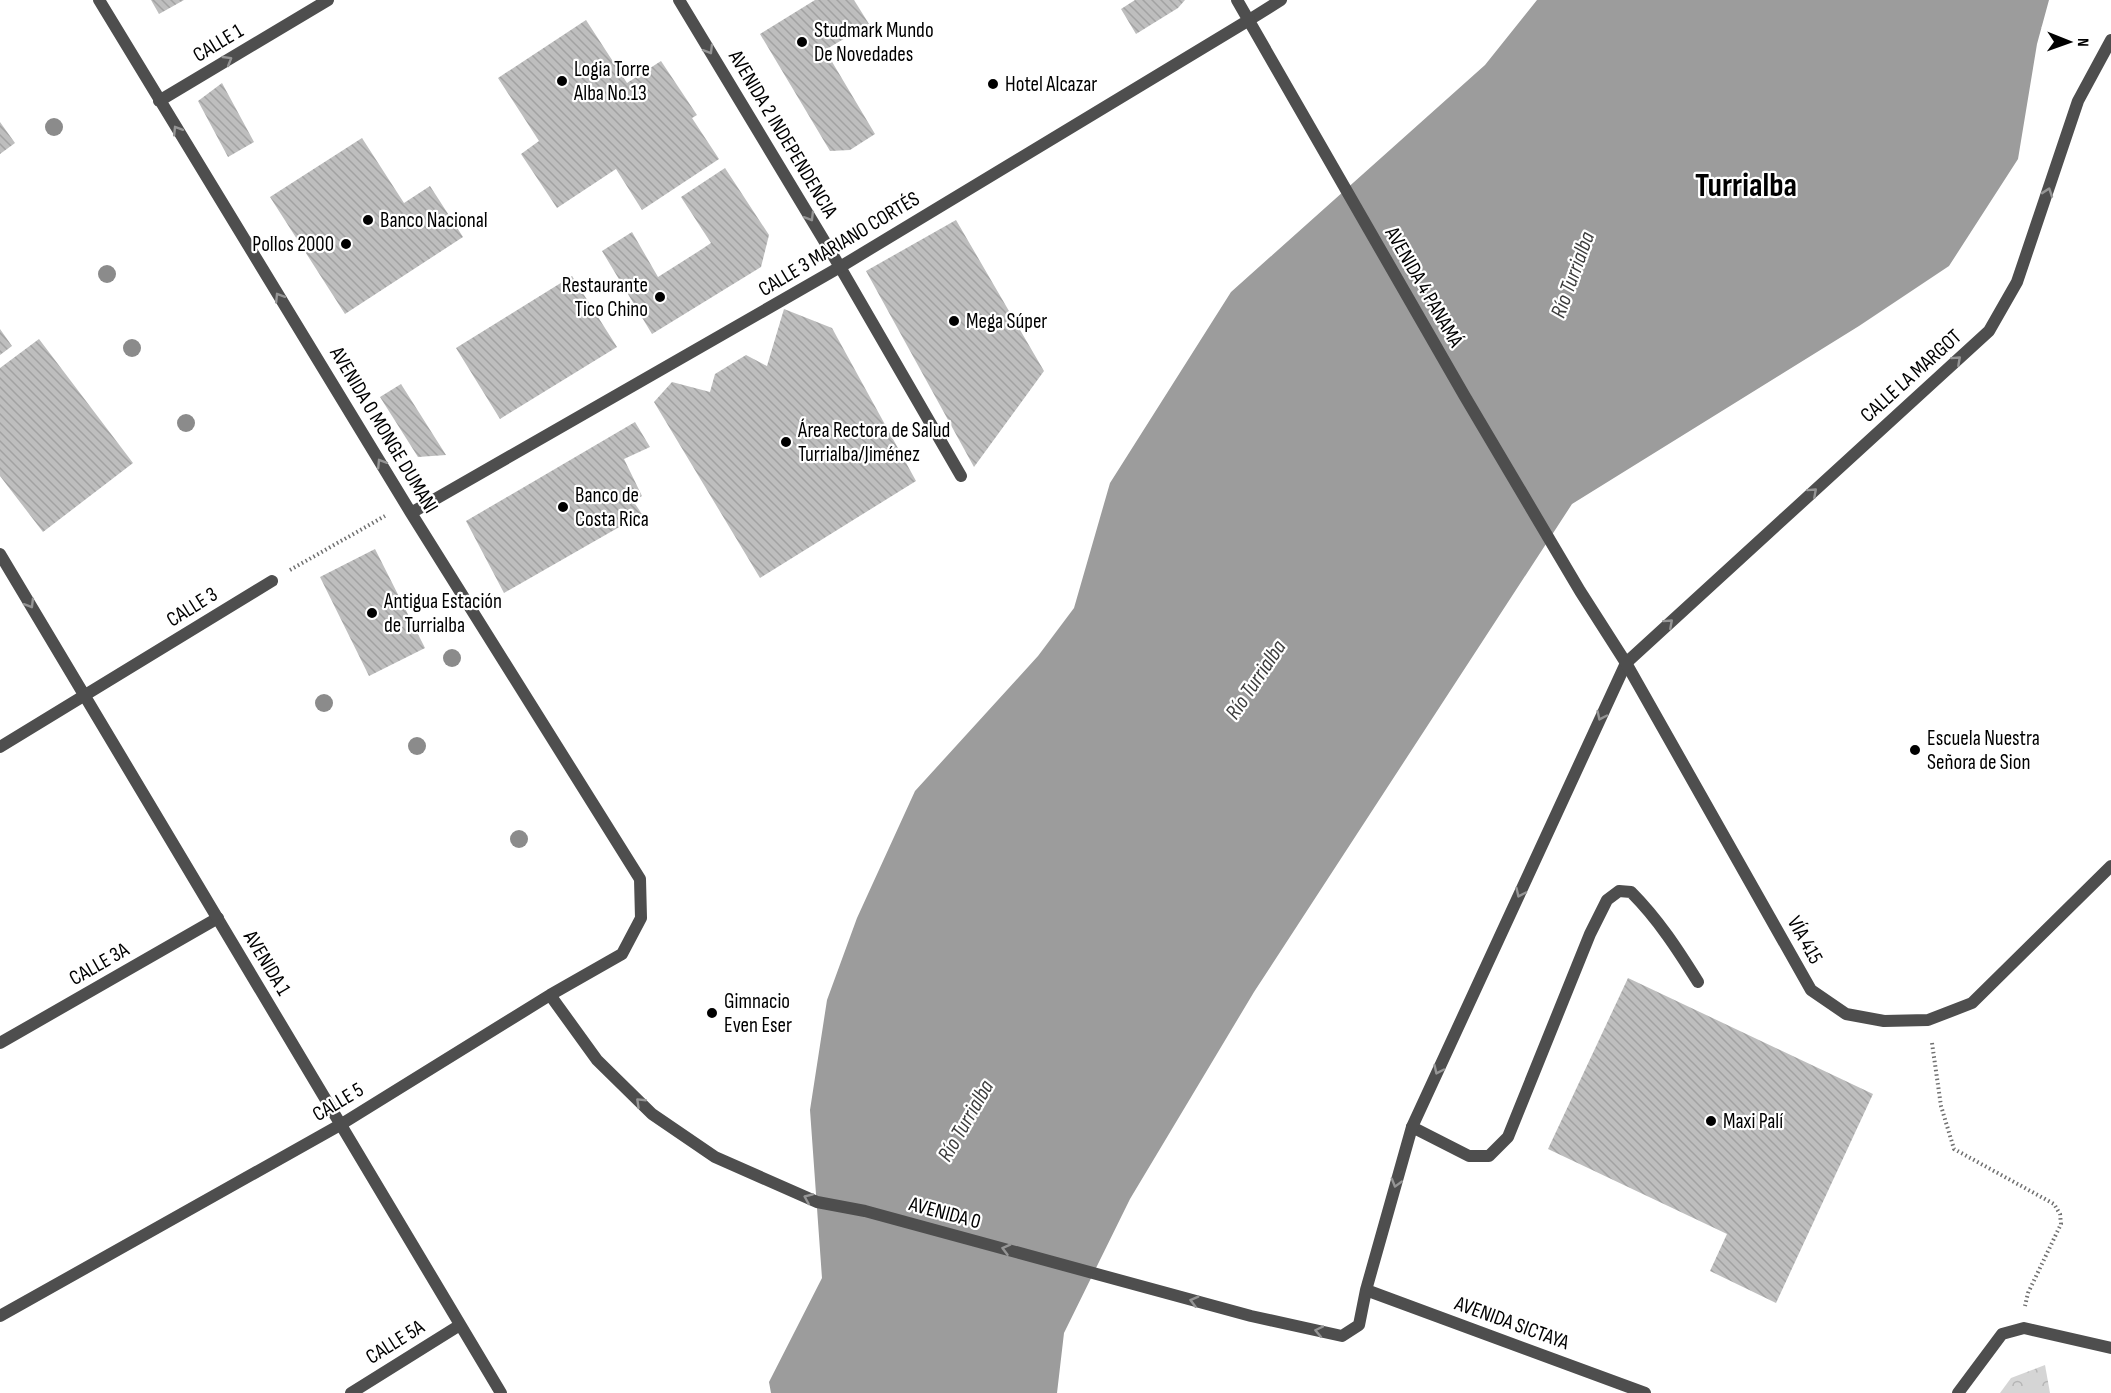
<svg xmlns="http://www.w3.org/2000/svg" width="2111" height="1393" viewBox="0 0 2111 1393" font-family="'Sofia Sans Condensed',sans-serif">
	<defs>
		<pattern id="park-crowns" width="20" height="18" patternUnits="userSpaceOnUse" patternTransform="scale(1.5)"><rect width="20" height="18" fill="#d5d5d5"/><path d="M2 6a3 3 0 1 1 6 0M12 15a3 3 0 1 1 6 0" fill="none" stroke="#b5b5b5"/></pattern>
		<pattern id="building-back-hatch" width="6" height="6" patternUnits="userSpaceOnUse" patternTransform="scale(1.5)"><rect width="6" height="6" fill="#bebebe"/><path d="M-1 5l2 2M0 0l6 6M5-1l2 2" fill="none" stroke="#a2a2a2"/></pattern>
	</defs>
	<rect width="100%" height="100%" fill="#fff"/>
	<path fill="url(#park-crowns)" d="M2045,1365L2050,1393H2000L2011,1378Z"/>
	<path fill="#9c9c9c" d="M1537,0H2049L2037,44L2018,159L1949,266L1859,326L1572,504L1254,992L1130,1199L1064,1333L1057,1393H771L769,1382L822,1278L810,1110L827,1000L857,918L915,791L1038,656L1074,608L1110,483L1231,292L1485,65Z"/>
	<path fill="url(#building-back-hatch)" d="M151,0H184L159,14Z
		M815,0H854L869,24L825,50L875,134L850,150L830,151L760,34Z
		M1135,0H1185L1178,8L1136,34L1121,9Z
		M586,20L627,83L661,61L697,115L692,118L719,159L642,210L616,169L557,208L521,154L539,141L498,78Z
		M222,83L254,142L228,157L198,101Z
		M0,122L15,143L0,154Z
		M362,138L404,203L430,186L463,237L345,314L270,197Z
		M725,168L769,235L761,267L652,334L602,251L632,232L658,277L699,251L711,243L681,197Z
		M956,220L1044,371L974,467L866,271Z
		M572,276L617,347L500,419L456,348Z
		M784,309L832,328L916,481L760,578L654,402L672,382L710,392L715,374L746,355L767,366Z
		M0,329L12,346L0,355Z
		M39,339L133,463L43,532L0,476V368Z
		M401,384L446,455L418,457L380,397Z
		M635,422L650,447L624,459L642,496L633,501L642,514L504,593L466,521Z
		M375,549L425,648L369,676L320,577Z
		M1628,978L1873,1094L1776,1303L1710,1271L1727,1234L1548,1149Z"/>
	<g fill="none" stroke-linecap="round" stroke-linejoin="round">
		<path stroke="#707070" stroke-width="4" stroke-dasharray="1.5 3" stroke-linecap="butt" d="M290,570L385,516
			M1932,1043L1941,1106L1954,1149L2054,1204L2060,1214L2061,1224L2028,1293L2025,1306"/>
		<path stroke="#4e4e4e" stroke-width="12" d="M0,1043L218,918
			M1412,1127L1469,1156H1489L1508,1137L1590,934L1607,900L1619,891L1631,892C1658,919 1678,950 1698,982"/>
		<path stroke="#4e4e4e" stroke-width="12" d="M1249,20L1281,0
			M159,101L328,0
			M411,513L840,267L961,476
			M0,554L501,1393
			M0,747L272,581
			M550,995L597,1060L652,1114L715,1157L817,1202L865,1211L1251,1316L1342,1336L1359,1325L1366,1290L1412,1127L1626,663L1989,331L2017,282L2078,101L2111,40
			M1366,1290L1645,1393
			M0,1316L340,1125L550,995L622,954L641,918L640,879L411,513L99,0
			M351,1393L460,1325
			M1958,1393L2002,1334L2024,1328L2111,1348"/>
		<path stroke="#4e4e4e" stroke-width="12" d="M679,0L840,267L1249,20
			M1237,0L1464,395L1580,591L1626,663L1811,990L1846,1014L1884,1021L1928,1020L1972,1003L2111,866"/>
	</g>
	<g fill="#8b8b8b">
		<circle cx="54" cy="127" r="9"/>
		<circle cx="107" cy="274" r="9"/>
		<circle cx="132" cy="348" r="9"/>
		<circle cx="186" cy="423" r="9"/>
		<circle cx="452" cy="658" r="9"/>
		<circle cx="324" cy="703" r="9"/>
		<circle cx="417" cy="746" r="9"/>
		<circle cx="519" cy="839" r="9"/>
	</g>
	<defs><path id="oneway-chevron" d="M-2-3.5L2.5 0L-2 3.5" fill="none" stroke-width="1.6" stroke-linecap="round" stroke-linejoin="round" transform="scale(1.5)"/></defs>
	<g stroke="#959595">
		<use href="#oneway-chevron" transform="translate(709 50) rotate(59)"/>
		<use href="#oneway-chevron" transform="translate(228 60) rotate(-31)"/>
		<use href="#oneway-chevron" transform="translate(177 130) rotate(-122)"/>
		<use href="#oneway-chevron" transform="translate(2048 192) rotate(-71)"/>
		<use href="#oneway-chevron" transform="translate(810 217) rotate(59)"/>
		<use href="#oneway-chevron" transform="translate(279 297) rotate(-122)"/>
		<use href="#oneway-chevron" transform="translate(1957 360) rotate(-42)"/>
		<use href="#oneway-chevron" transform="translate(381 463) rotate(-122)"/>
		<use href="#oneway-chevron" transform="translate(1813 492) rotate(-42)"/>
		<use href="#oneway-chevron" transform="translate(30 604) rotate(59)"/>
		<use href="#oneway-chevron" transform="translate(1669 623) rotate(-42)"/>
		<use href="#oneway-chevron" transform="translate(1601 716) rotate(115)"/>
		<use href="#oneway-chevron" transform="translate(1520 893) rotate(115)"/>
		<use href="#oneway-chevron" transform="translate(1438 1070) rotate(115)"/>
		<use href="#oneway-chevron" transform="translate(640 1102) rotate(-136)"/>
		<use href="#oneway-chevron" transform="translate(1396 1183) rotate(106)"/>
		<use href="#oneway-chevron" transform="translate(808 1198) rotate(-157)"/>
		<use href="#oneway-chevron" transform="translate(1006 1249) rotate(-165)"/>
		<use href="#oneway-chevron" transform="translate(1194 1301) rotate(-165)"/>
		<use href="#oneway-chevron" transform="translate(1319 1331) rotate(-168)"/>
	</g>
	<g fill="#000" stroke="#fff" stroke-width="2">
		<circle cx="802" cy="42" r="6"/>
		<circle cx="562" cy="81" r="6"/>
		<circle cx="993" cy="84" r="6"/>
		<circle cx="368" cy="220" r="6"/>
		<circle cx="346" cy="244" r="6"/>
		<circle cx="660" cy="297" r="6"/>
		<circle cx="954" cy="321" r="6"/>
		<circle cx="786" cy="442" r="6"/>
		<circle cx="563" cy="507" r="6"/>
		<circle cx="372" cy="613" r="6"/>
		<circle cx="1915" cy="750" r="6"/>
		<circle cx="712" cy="1013" r="6"/>
		<circle cx="1711" cy="1121" r="6"/>
	</g>
	<g text-anchor="middle" dominant-baseline="central" stroke-width="4.5" stroke-linejoin="round" paint-order="stroke">
		<g font-size="21" fill="#000" stroke="#fff" text-anchor="start">
			<text x="814" y="30">Studmark Mundo<tspan x="814" dy="24">De Novedades</tspan></text>
			<text x="574" y="69">Logia Torre<tspan x="574" dy="24">Alba No.13</tspan></text>
			<text x="1005" y="84">Hotel Alcazar</text>
			<text x="380" y="220">Banco Nacional</text>
			<text x="334" y="244" text-anchor="end">Pollos 2000</text>
			<text x="648" y="285" text-anchor="end">Restaurante<tspan x="648" dy="24">Tico Chino</tspan></text>
			<text x="966" y="321">Mega Súper</text>
			<text x="798" y="430">Área Rectora de Salud<tspan x="798" dy="24">Turrialba/Jiménez</tspan></text>
			<text x="575" y="495">Banco de<tspan x="575" dy="24">Costa Rica</tspan></text>
			<text x="384" y="601">Antigua Estación<tspan x="384" dy="24">de Turrialba</tspan></text>
			<text x="1927" y="738">Escuela Nuestra<tspan x="1927" dy="24">Señora de Sion</tspan></text>
			<text x="724" y="1001">Gimnacio<tspan x="724" dy="24">Even Eser</tspan></text>
			<text x="1723" y="1121">Maxi Palí</text>
		</g>
		<g font-size="21" fill="#000" stroke="#fff">
			<text transform="translate(218 43) rotate(-31)">CALLE 1</text>
			<text transform="translate(783 134) rotate(59)">AVENIDA 2 INDEPENDENCIA</text>
			<text transform="translate(839 244) rotate(-31)">CALLE 3 MARIANO CORTÉS</text>
			<text transform="translate(1424 287) rotate(60)">AVENIDA 4 PANAMÁ</text>
			<text transform="translate(1911 376) rotate(-42)">CALLE LA MARGOT</text>
			<text transform="translate(384 430) rotate(59)">AVENIDA 0 MONGE DUMANI</text>
			<text transform="translate(192 607) rotate(-32)">CALLE 3</text>
			<text transform="translate(1805 940) rotate(61)">VÍA 415</text>
			<text transform="translate(267 963) rotate(59)">AVENIDA 1</text>
			<text transform="translate(99 964) rotate(-30)">CALLE 3A</text>
			<text transform="translate(338 1102) rotate(-31)">CALLE 5</text>
			<text transform="translate(945 1213) rotate(15)">AVENIDA 0</text>
			<text transform="translate(1512 1323) rotate(20)">AVENIDA SICTAYA</text>
			<text transform="translate(395 1342) rotate(-32)">CALLE 5A</text>
		</g>
		<g font-size="22" font-style="italic" fill="#3d3d3d" stroke="#fff">
			<text transform="translate(1573 275) rotate(-70)">Río Turrialba</text>
			<text transform="translate(1256 680) rotate(-56)">Río Turrialba</text>
			<text transform="translate(966 1121) rotate(-60)">Río Turrialba</text>
		</g>
		<g font-size="33" font-weight="bold" fill="#000" stroke="#fff">
			<text x="1746" y="186">Turrialba</text>
		</g>
	</g>
	<g transform="translate(2069 42) rotate(91)" stroke="#ffffff" stroke-width="4.5" paint-order="stroke">
	<path d="M0-4.5L10 22L0 15L-10 22Z" fill="#000000"/>
	<text y="-9" font-size="16" font-weight="bold" text-anchor="middle" fill="#000000">N</text>
	</g>
</svg>
